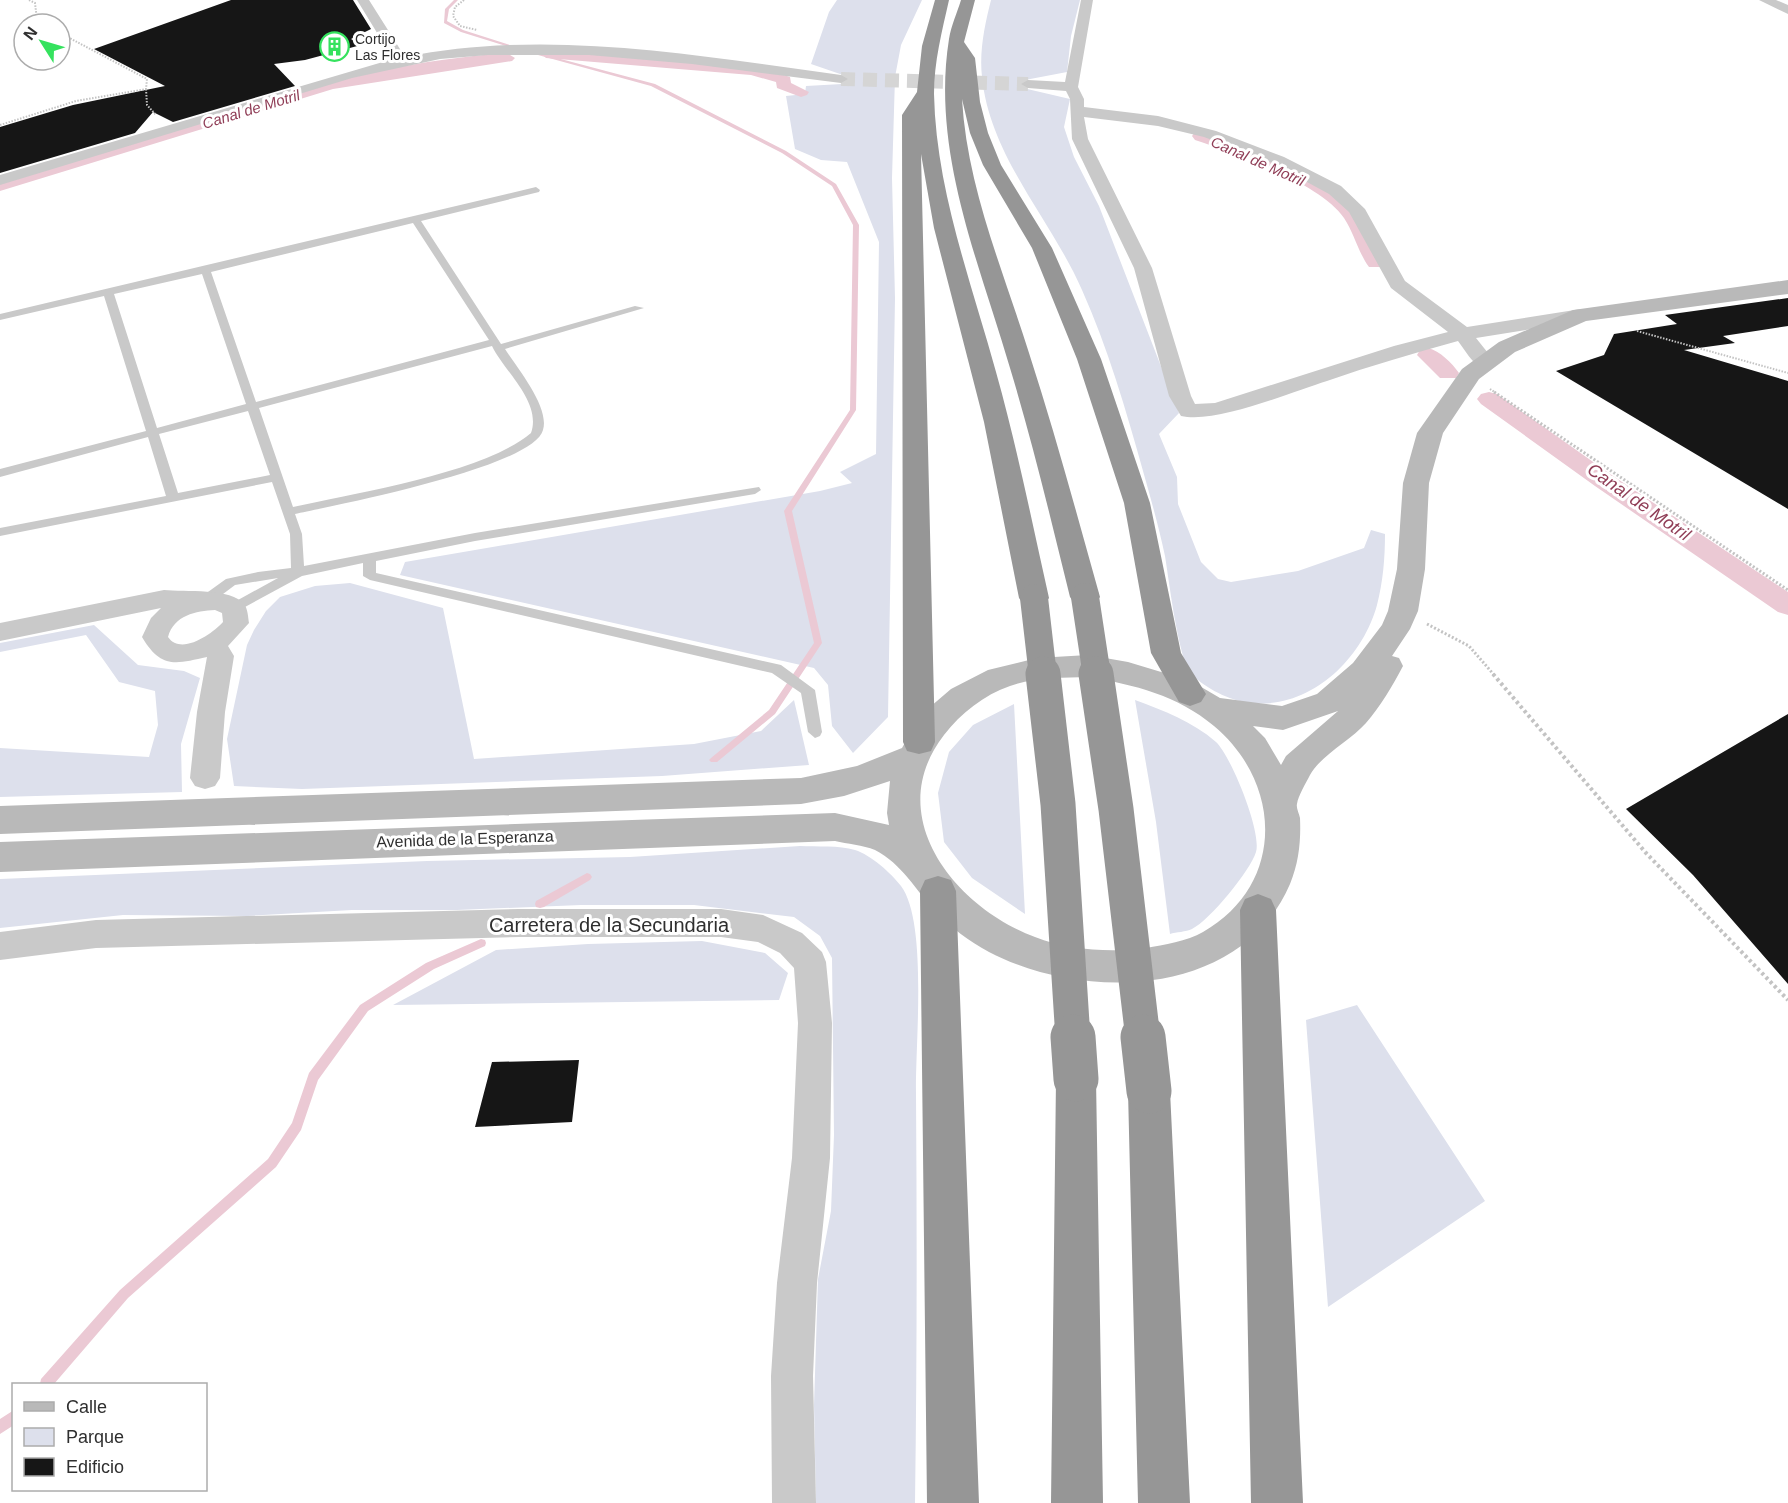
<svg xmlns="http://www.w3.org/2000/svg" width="1788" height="1503" viewBox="0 0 1788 1503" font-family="Helvetica,sans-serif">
	<rect width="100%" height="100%" fill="#fff"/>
	<path fill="#dde0ec" d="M837,0H922L901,45L895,77L892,178L895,298L888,717L853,753L832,726L828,685L814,668L400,575L405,562L820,491L852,483L840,472L876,454L879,242L847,162L821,160L795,149L786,96L805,94L806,86L842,84L843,75L811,64L829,12Z
		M991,0H1080L1071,36L1067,72L1025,80L1023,88L1070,99L1064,127L1074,157L1099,206L1179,413L1159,434L1177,477L1178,504L1201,562L1218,579L1231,582L1298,571L1364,548L1371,530L1385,534C1385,558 1383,582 1377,605C1361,663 1305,713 1244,702C1227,699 1201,686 1190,672C1178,655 1169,580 1165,556C1159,528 1151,499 1143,471C1126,410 1108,348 1082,290C1051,219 990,157 982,77C979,51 985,24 991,0Z
		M350,583L443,608L474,759L694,744L761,731L794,700L809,765L662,776L302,789L234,786L227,739L247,645L254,630L266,611L280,597L315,586Z
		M94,625L138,665L184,671L200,678L181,744L182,792L0,797V748L149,757L158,725L155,691L119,682L86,635L0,652V643Z
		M1135,700C1164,711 1192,721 1216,742C1231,756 1262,832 1256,852C1250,871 1210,920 1192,929C1186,932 1176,932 1170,934L1156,822Z
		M1014,704L1025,914L972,878L944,842L938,793L949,752L973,725Z
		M800,846C817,847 839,845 855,850C871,855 891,873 901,886C928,922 915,1046 916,1093C917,1230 917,1366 915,1503H816L814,1405L818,1279L831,1211L834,1135L832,958L820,936L794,917L694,905H581L457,910H352L247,916L123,915L0,928V879L427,861L630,857Z
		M702,941L765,953L788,973L779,1000L393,1005L496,950L588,944Z
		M1357,1005L1485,1201L1328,1307L1306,1020Z"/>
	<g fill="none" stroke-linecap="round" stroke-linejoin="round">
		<path fill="#ebc9d4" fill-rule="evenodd" d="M454,0H458L449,9L447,21L463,30L516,47V49L461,32L444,23L445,9Z
			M538,53L655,84L786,151L836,184L859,225L856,410L792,511L822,643L775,714L717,762H711L709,760L711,758L769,710L814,643L784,511L850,410L853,225L832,186L782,153L651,86L538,55Z
			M587,873L590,874L592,877L590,880L544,907L540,908L536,907L535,904L536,901Z
			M481,939L485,940L486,943L485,946L434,969L368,1011L318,1080L301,1130L276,1167L128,1298L54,1384H40L41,1379L120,1290L268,1159L292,1123L309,1073L360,1005L426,963Z
			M14,1410V1425L0,1434V1419Z"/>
		<path fill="#ebc9d4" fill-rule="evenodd" d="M551,50L753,65L790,77L791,83L809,92L807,95L801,97L777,88L776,82L751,75L546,58L543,55L546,52Z
			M507,53L515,58L512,61L333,89L0,191V179C164,130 336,65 507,53Z
			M1201,131C1243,141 1330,176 1357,210C1370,225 1377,246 1386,263L1383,267H1369C1358,252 1354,233 1344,218C1320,183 1235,153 1195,140L1192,136L1195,132Z
			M1428,348C1440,351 1452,363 1459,373L1456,378H1440L1417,355L1420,350Z
			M1489,392L1497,394L1613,476L1788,592V615L1778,612L1595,486L1481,404L1477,399L1481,394Z"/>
	</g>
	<path fill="#161616" d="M231,0H353L371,29L351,39L361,45L305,60L274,64L295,86L173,122L153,112L135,133L0,173V127L73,105L165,86L94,49Z
		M1788,298V326L1723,336L1735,343L1684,350L1788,381V509L1556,371L1604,355L1614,334L1677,324L1665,315Z
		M1788,714V984L1693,875L1626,809Z
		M579,1060L572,1122L475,1127L492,1062Z"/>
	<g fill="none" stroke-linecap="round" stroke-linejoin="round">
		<path stroke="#d5d5d5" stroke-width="14" stroke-dasharray="14 8" stroke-linecap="butt" d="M841,79L1028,84"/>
		<path stroke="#c3c3c3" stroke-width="2" stroke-dasharray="1.5 1.5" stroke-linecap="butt" d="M29,0L35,3L37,20L44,24
			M464,0L455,7L453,16L460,26L477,30
			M146,89L147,105L156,115
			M0,125L76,101L146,89L147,79L60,33
			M1637,331L1788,373
			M1490,389L1496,393"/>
		<path stroke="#c3c3c3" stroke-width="3" stroke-dasharray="2 2" stroke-linecap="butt" d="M1494,392L1788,590
			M1427,624L1469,646L1495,676"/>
		<path stroke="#c3c3c3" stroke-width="4" stroke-dasharray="3 3" stroke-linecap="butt" d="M1493,674L1646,853L1788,1000"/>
		<path fill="#c9c9c9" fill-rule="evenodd" d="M536,187L540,190L539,192L421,221L501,344L635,306L644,308L505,349C517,368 550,407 543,430C534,467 336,505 295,514L302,534L304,566L475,533L759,487L761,490L755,494L475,541L376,561V573L781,665L815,690L822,732L820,736L815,738L808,732L801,693L772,673L370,580L363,576V563L302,576L234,613L229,611L227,608L229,605L278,578L235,585L211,603H201L199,600L201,597L226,579L258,572L291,568L290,534L272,482L0,536V528L166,496L148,437L0,477V469L146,431L104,296L0,320V314ZM413,223L489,340L256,402L211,272ZM202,274L246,404L157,428L114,294ZM492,346C504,371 542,402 531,433C484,473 356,493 293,507L259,408ZM248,411L270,475L178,493L159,434Z"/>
		<path fill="#c9c9c9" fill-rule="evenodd" d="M357,0H369L405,57C548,28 699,56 841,75L848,79L841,83L692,64L589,55H488L440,59L352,78L0,185V175L393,59Z
			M1081,0H1093L1078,87L1084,99V107L1158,116L1216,131L1284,157L1341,186L1365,209L1405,281L1467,327L1581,309L1591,315L1581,321L1476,338L1496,363L1493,367C1476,372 1468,354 1458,341C1414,353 1370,366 1327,381C1291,392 1217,424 1181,416L1169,396L1134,268L1072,139L1070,99L1066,91L1028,88L1021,84L1028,80L1065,82ZM1084,117L1158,126L1204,137L1272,163L1329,194L1349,212L1391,288L1448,332L1394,346L1215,403L1195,404L1191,396L1152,268L1088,139Z
			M1759,0H1776L1788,5V14Z
			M164,590C184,592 232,588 244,604C248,609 248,617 249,623L228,646L234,656L225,712L220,778L215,786L205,789L195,786L190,778L197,712L207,657C175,664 161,669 142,637L151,618L161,608L0,641V623ZM215,610L222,613L223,622C212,634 181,656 168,637C174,615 196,611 215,610Z
			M519,909H721L763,915L802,933L822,952L826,962L832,1023L830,1158L817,1283L813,1376L816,1503H772L771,1376L777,1283L792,1158L798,1023L794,968L780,953L758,942L721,937H519L96,948L0,960V932L96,920Z"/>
		<path fill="#b9b9b9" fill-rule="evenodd" d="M1788,280V294L1586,321L1515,352L1479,379L1443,433L1429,483L1425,569L1418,611L1410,629L1392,656L1399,658L1403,666C1393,685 1380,707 1366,723C1351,740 1320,756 1310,775C1306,783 1298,796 1297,804C1296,808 1299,813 1300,818C1301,841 1299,862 1290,884C1241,998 1085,1002 989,952C969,941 950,927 935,911C915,889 902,864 875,850C863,845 847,844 835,841L0,872V842L835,813L889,825L887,813L890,781L844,796L801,804L0,834V806L801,778L857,766L902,748L913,728L930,707L951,689L988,670L1037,658L1088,655L1128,662L1191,681L1220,698L1282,706L1317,694L1353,663L1382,625L1388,611L1397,569L1403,483L1417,433L1462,369L1499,342L1573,310ZM1088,677C1135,685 1177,695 1214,726C1283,784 1285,885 1203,932C1187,941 1164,945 1146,948C1111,953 1068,950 1035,937C955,907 881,816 944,735C961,713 984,695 1010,686C1035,677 1063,678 1088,677ZM1338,711L1286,756L1281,765L1265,738L1253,726L1283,730Z"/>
		<path fill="#969696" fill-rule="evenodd" d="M935,0H949C942,31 934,62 934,94C936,190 971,281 996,372C1017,447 1032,522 1049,598L1044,605L1034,608L1024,605L1019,598L984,422L934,228L921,154L935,742L931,751L919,754L907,751L903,742L902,115L917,92L922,46Z
			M961,0H975L964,42L975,58L980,102L988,133L1001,165L1052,248L1101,359L1150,503L1181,653L1206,694L1201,702L1190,706L1179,702L1151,653L1124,503L1077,359L1032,248L983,165L970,133L962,99C967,187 1003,270 1029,353C1055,433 1077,515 1100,597L1095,604L1085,607L1075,604L1070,597C1051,520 1033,444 1010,368C979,262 931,152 949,39C951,26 957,13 961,0Z
			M938,876L951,880L956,891L979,1503H927L920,891L925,880Z
			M1258,894L1271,899L1276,910L1303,1503H1251L1240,910L1245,899Z
			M1076,1060L1090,1065L1096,1079L1103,1503H1051L1056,1079L1062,1065Z
			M1149,1071L1164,1077L1170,1091L1190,1503H1138L1128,1091L1134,1077Z"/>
		<path stroke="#969696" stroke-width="28" d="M1085,597L1097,676
			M1034,598L1043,676"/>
		<path stroke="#969696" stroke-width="35" d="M1043,674L1058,804L1073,1039
			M1096,674L1116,809L1143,1039"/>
		<path stroke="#969696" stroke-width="45" d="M1073,1037L1076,1079
			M1143,1037L1149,1091"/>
	</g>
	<defs>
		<symbol id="building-ring" viewBox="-11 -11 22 22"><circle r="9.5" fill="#fff" stroke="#35e25e" stroke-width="1.5"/><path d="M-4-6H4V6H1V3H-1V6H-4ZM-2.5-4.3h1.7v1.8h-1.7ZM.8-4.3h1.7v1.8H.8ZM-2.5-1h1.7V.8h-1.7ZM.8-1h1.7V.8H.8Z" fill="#35e25e"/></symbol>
	</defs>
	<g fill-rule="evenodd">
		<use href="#building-ring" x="318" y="30" width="33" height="33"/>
	</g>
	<g text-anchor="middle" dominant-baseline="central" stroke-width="6" stroke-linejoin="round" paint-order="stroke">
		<g font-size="14" fill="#2f2f2f" stroke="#fff" text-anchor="start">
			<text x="355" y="39">Cortijo<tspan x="355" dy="16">Las Flores</tspan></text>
		</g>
		<g font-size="15" font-style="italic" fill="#903e57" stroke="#fff">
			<text transform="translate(251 109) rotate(-17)">Canal de Motril</text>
			<text transform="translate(1258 161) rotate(24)">Canal de Motril</text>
		</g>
		<g font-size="16" fill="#2f2f2f" stroke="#fff">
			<text transform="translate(465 839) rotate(-2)">Avenida de la Esperanza</text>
		</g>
		<g font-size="18" font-style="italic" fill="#903e57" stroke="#fff">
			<text transform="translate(1639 502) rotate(35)">Canal de Motril</text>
		</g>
		<g font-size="20" fill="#2f2f2f" stroke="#fff">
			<text x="609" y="925">Carretera de la Secundaria</text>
		</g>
	</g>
	<rect x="12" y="1383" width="195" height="108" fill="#ffffff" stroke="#acacac" stroke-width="1.5"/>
	<rect x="24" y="1402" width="30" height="9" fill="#b9b9b9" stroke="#acacac" stroke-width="1.5"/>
	<text x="66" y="1413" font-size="18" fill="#2f2f2f">Calle</text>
	<rect x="24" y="1428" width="30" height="18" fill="#dde0ec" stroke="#acacac" stroke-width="1.5"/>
	<text x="66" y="1443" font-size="18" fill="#2f2f2f">Parque</text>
	<rect x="24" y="1458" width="30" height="18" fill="#161616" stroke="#acacac" stroke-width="1.5"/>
	<text x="66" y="1473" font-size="18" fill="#2f2f2f">Edificio</text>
	<g transform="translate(42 42) rotate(307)"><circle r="28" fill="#ffffff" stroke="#acacac" stroke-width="1.5"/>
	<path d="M0-4.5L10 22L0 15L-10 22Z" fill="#35e25e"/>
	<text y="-9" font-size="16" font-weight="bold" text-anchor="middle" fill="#2f2f2f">N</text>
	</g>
</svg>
